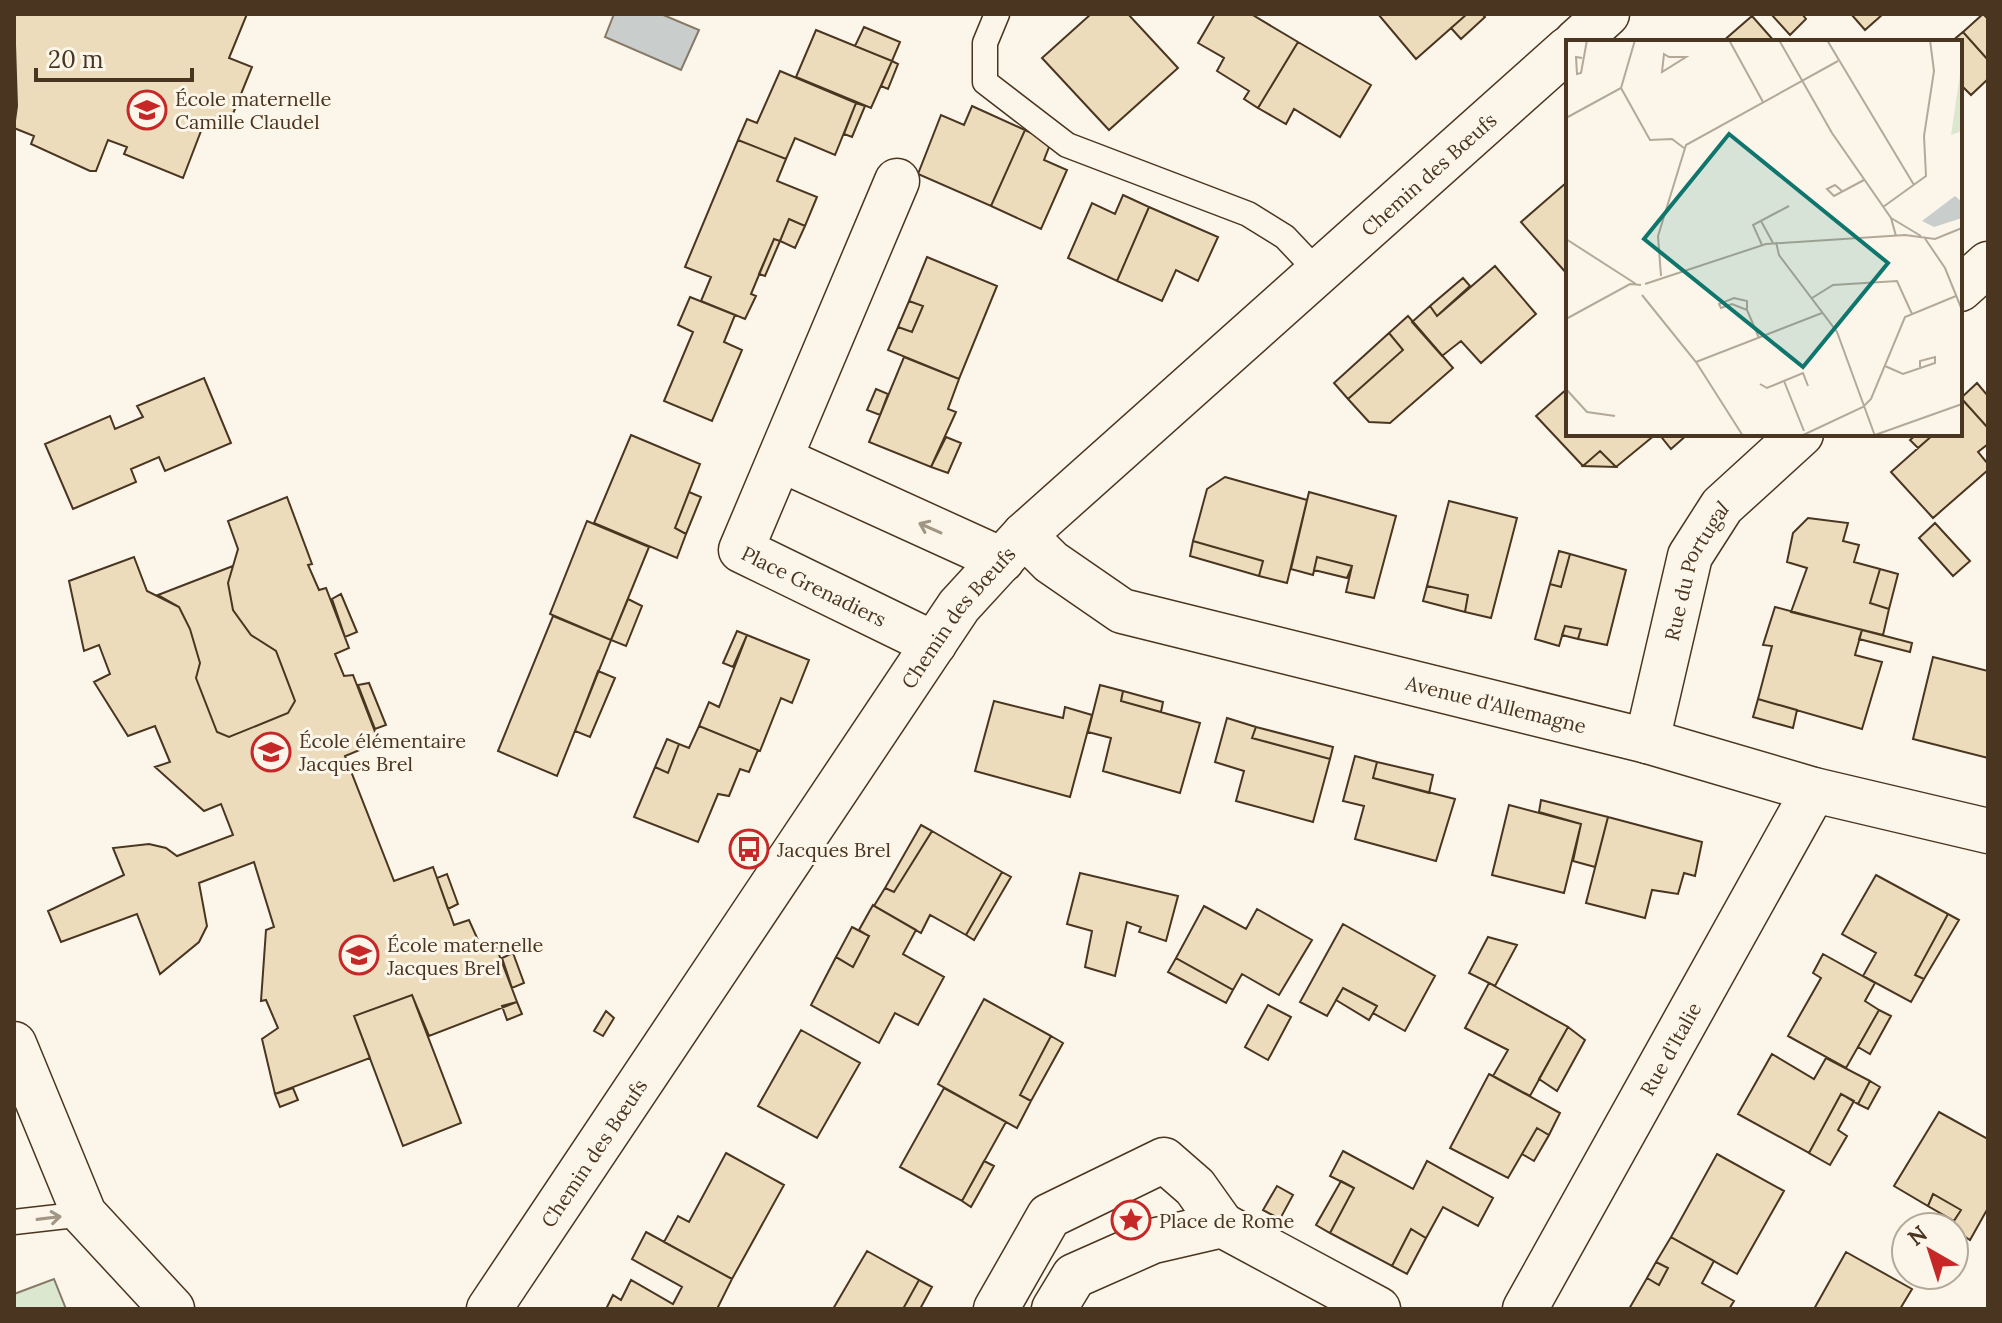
<svg xmlns="http://www.w3.org/2000/svg" width="2002" height="1323" viewBox="0 0 2002 1323" font-family="Lora,serif">
	<rect width="100%" height="100%" fill="#fbf6e9"/>
	<path fill="#dce7d0" stroke="#887966" stroke-width="2" d="M54,1279L66,1309H14V1294Z"/>
	<path fill="#c9cecd" stroke="#887966" stroke-width="2" d="M614,14H661L699,30L681,70L605,37Z"/>
	<path fill="#ecdcbc" stroke="#4a3520" stroke-width="2" d="M14,14H247L229,58L252,67L228,126L206,118L183,178L124,154L127,147L108,140L96,171H90L31,144L34,136L14,128L17,106Z
		M1091,14H1128L1178,68L1109,130L1042,58Z
		M1215,14H1251L1298,42L1258,108L1244,99L1249,91L1217,71L1224,58L1198,43Z
		M1378,14H1467L1416,59Z
		M1467,14H1482L1485,17L1461,39L1451,28Z
		M1771,14H1802L1806,19L1790,35Z
		M1851,14H1883L1865,30Z
		M1983,14L1988,19V60L1963,32Z
		M1752,16L1775,42H1722Z
		M864,27L900,42L892,61L855,46Z
		M816,30L892,61L871,108L796,77Z
		M1963,32L1988,60V79L1971,95L1960,84V42H1951Z
		M1298,42L1371,85L1340,137L1294,109L1286,124L1258,108Z
		M892,61L898,64L888,89L881,86Z
		M780,71L856,103L835,155L795,138L786,159L738,140L747,119L757,123Z
		M856,103L865,106L852,137L844,134Z
		M972,106L1025,130L991,206L918,174L941,115L964,125Z
		M1025,130L1051,142L1044,160L1067,170L1041,229L991,206Z
		M738,140L786,159L777,181L817,197L805,226L789,219L780,241L774,239L751,294L756,296L745,319L701,301L711,277L685,267Z
		M1567,182L1568,184V275L1521,222Z
		M1123,195L1149,207L1117,281L1068,258L1092,203L1115,214Z
		M1149,207L1218,237L1198,281L1176,270L1162,301L1117,281Z
		M789,219L805,226L795,248L780,241Z
		M774,239L780,241L765,276L759,274Z
		M927,257L997,286L959,379L888,350L898,327L912,332L923,306L909,301Z
		M1495,266L1536,314L1481,363L1461,341L1442,356L1412,322L1430,306L1437,316Z
		M1463,278L1470,286L1437,316L1430,306Z
		M690,297L735,315L724,342L742,350L712,421L664,401L693,332L678,325Z
		M909,301L923,306L912,332L898,327Z
		M1408,316L1453,368L1390,423L1369,422L1348,399L1403,350L1389,333Z
		M1389,333L1403,350L1348,399L1334,383Z
		M904,357L959,379L948,409L956,412L931,467L869,442Z
		M204,378L231,443L165,471L159,457L131,469L136,482L73,509L45,444L110,416L115,429L143,417L137,406Z
		M1977,383L1988,396V428L1961,398Z
		M1568,388V434H1656L1616,467L1600,451L1583,466L1536,416Z
		M876,389L888,394L880,415L867,410Z
		M1960,397L1988,428V444L1978,452L1988,464V470L1933,518L1891,472L1934,434H1960Z
		M1659,434H1688L1671,449Z
		M1917,434H1934L1918,448L1910,440Z
		M631,435L700,464L675,528L686,534L677,558L594,523Z
		M946,437L961,443L948,473L931,467Z
		M1600,451L1616,467L1583,466Z
		M1225,477L1307,500L1287,583L1259,576L1263,561L1193,541L1207,489Z
		M689,492L701,497L686,534L675,528Z
		M1309,492L1396,516L1374,598L1346,592L1352,566L1317,557L1313,575L1291,569Z
		M287,497L312,564L308,565L319,590L326,588L349,648L335,654L344,676L353,675L379,742L345,756L394,881L433,867L454,925L469,920L482,949L495,944L517,1002L429,1036L412,995L354,1016L370,1058L275,1094L262,1039L278,1028L266,1000L261,1001L266,930L274,927L254,862L199,883L207,926L199,942L160,974L137,914L61,942L48,911L124,875L113,848L149,844L166,848L177,856L233,835L221,804L204,811L155,767L170,762L155,726L128,736L94,682L110,674L99,645L84,651L69,581L134,557L147,591L179,607L190,629L200,663L196,678L217,732L229,737L288,713L295,701L276,651L251,635L233,610L228,583L238,549L228,521Z
		M1449,501L1517,518L1491,618L1465,612L1468,595L1427,586Z
		M1808,518L1848,523L1843,541L1859,545L1854,562L1880,569L1870,603L1889,609L1883,635L1791,612L1807,568L1787,562L1793,533Z
		M587,521L649,547L611,640L550,614Z
		M1935,523L1970,561L1953,576L1919,538Z
		M1193,541L1263,561L1259,576L1190,556Z
		M1559,551L1570,554L1561,587L1550,584Z
		M1570,554L1626,570L1607,645L1578,639L1581,629L1565,626L1559,646L1535,639L1550,584L1561,587Z
		M1317,557L1352,566L1347,578L1314,570Z
		M233,566L228,583L233,610L251,635L276,651L295,701L288,713L229,737L217,732L196,678L200,663L190,629L179,607L158,595Z
		M1880,569L1898,574L1889,609L1870,603Z
		M1427,586L1468,595L1465,612L1423,601Z
		M341,594L357,632L345,637L332,599Z
		M628,599L642,606L626,646L611,640Z
		M1775,607L1862,630L1855,655L1882,662L1862,729L1758,699L1772,646L1763,645Z
		M553,616L611,640L557,776L498,751Z
		M1565,626L1581,629L1578,639L1562,635Z
		M1862,630L1912,643L1910,652L1859,639Z
		M737,631L747,635L733,667L723,663Z
		M747,635L809,660L792,703L781,698L760,751L699,726L709,702L719,707Z
		M1933,657L1988,671V758L1913,739Z
		M598,671L615,678L590,737L575,731Z
		M369,683L386,725L375,729L358,685Z
		M1100,685L1123,691L1121,701L1200,723L1180,793L1103,771L1111,738L1088,732Z
		M1123,691L1163,702L1161,712L1121,701Z
		M1758,699L1797,710L1793,728L1753,717Z
		M994,701L1063,718L1065,707L1092,715L1070,797L975,771Z
		M1227,718L1256,727L1252,738L1330,759L1313,822L1236,801L1244,771L1215,762Z
		M699,726L758,750L749,772L740,769L729,796L718,794L698,842L634,817L655,767L668,773L679,744L689,748Z
		M1256,727L1333,747L1330,759L1252,738Z
		M667,739L679,744L668,773L655,767Z
		M1355,756L1377,762L1373,778L1455,799L1436,861L1355,839L1364,806L1343,801Z
		M1377,762L1433,775L1429,793L1373,778Z
		M1541,800L1608,817L1595,867L1573,861L1581,824L1539,812Z
		M1509,805L1581,824L1564,893L1492,875Z
		M1608,817L1702,842L1695,876L1684,873L1678,894L1652,890L1645,918L1586,903Z
		M921,825L932,831L894,892L885,888Z
		M932,831L1002,872L966,935L930,915L921,933L874,906L885,888L894,892Z
		M1002,872L1011,877L974,940L966,935Z
		M1080,873L1178,896L1166,941L1139,932L1141,927L1127,922L1115,976L1085,967L1092,931L1067,924Z
		M447,874L458,904L448,909L437,878Z
		M1876,875L1948,914L1915,975L1924,979L1911,1002L1863,976L1876,953L1842,934Z
		M873,905L916,930L903,954L944,977L918,1025L895,1013L879,1043L811,1005L836,957L853,967L869,936L859,930Z
		M1204,906L1246,929L1257,909L1312,940L1279,995L1242,974L1233,990L1176,958Z
		M1948,914L1959,920L1924,979L1915,975Z
		M1343,924L1435,976L1405,1031L1373,1013L1377,1006L1343,988L1327,1016L1300,1002Z
		M852,927L869,936L853,967L836,957Z
		M1488,937L1517,945L1495,986L1469,973Z
		M513,953L524,983L512,988L502,958Z
		M1823,954L1875,983L1865,1001L1879,1010L1846,1068L1788,1036L1821,978L1813,973Z
		M1176,958L1233,990L1226,1003L1168,972Z
		M1489,983L1568,1027L1530,1096L1493,1076L1508,1050L1465,1028Z
		M1343,988L1377,1006L1369,1020L1336,1000Z
		M412,995L461,1123L403,1146L354,1016Z
		M984,999L1051,1036L1020,1095L1031,1101L1017,1128L938,1084Z
		M517,1002L522,1014L507,1020L502,1006Z
		M1268,1005L1291,1017L1268,1060L1245,1047Z
		M1879,1010L1891,1016L1870,1054L1858,1047Z
		M606,1011L614,1018L603,1036L594,1031Z
		M1568,1027L1585,1040L1557,1091L1539,1079Z
		M801,1030L860,1063L817,1138L758,1106Z
		M1051,1036L1063,1043L1031,1101L1020,1095Z
		M1772,1054L1814,1079L1826,1058L1870,1081L1858,1104L1841,1094L1809,1153L1738,1114Z
		M1489,1074L1560,1113L1549,1135L1537,1128L1508,1178L1450,1148Z
		M1870,1081L1880,1087L1868,1109L1858,1104Z
		M293,1088L298,1100L280,1107L275,1094Z
		M944,1088L1006,1122L962,1201L900,1167Z
		M1841,1094L1854,1101L1838,1130L1847,1136L1830,1165L1809,1153Z
		M1939,1112L1988,1139V1208L1970,1240L1950,1227L1961,1210L1933,1194L1928,1206L1894,1186Z
		M1537,1128L1549,1135L1534,1161L1522,1154Z
		M1343,1151L1413,1189L1427,1161L1493,1198L1478,1226L1443,1207L1426,1238L1411,1229L1392,1266L1330,1233L1354,1188L1330,1176Z
		M726,1153L784,1185L732,1279L664,1242L678,1216L689,1222Z
		M1717,1154L1784,1191L1737,1274L1671,1237Z
		M984,1161L994,1166L971,1207L962,1201Z
		M1341,1181L1354,1188L1330,1233L1316,1225Z
		M1277,1186L1293,1195L1280,1219L1263,1210Z
		M1933,1194L1961,1210L1954,1221L1928,1206Z
		M1411,1229L1426,1238L1407,1274L1392,1266Z
		M646,1232L732,1279L717,1309H606L613,1295L621,1300L631,1280L673,1304L682,1287L632,1259Z
		M1671,1237L1714,1261L1702,1283L1734,1301L1729,1309H1629L1647,1278L1659,1285L1668,1268L1656,1262Z
		M867,1251L919,1280L903,1309H833Z
		M1846,1252L1912,1289L1900,1309H1814Z
		M1656,1262L1668,1268L1659,1285L1647,1278Z
		M919,1280L932,1287L920,1309H903Z"/>
	<g fill="none" stroke-linecap="round" stroke-linejoin="round">
		<defs>
			<path id="service" d="M997,14L985,43V82L1067,145L1248,214L1285,237L1318,272
				M14,1222L84,1214"/>
			<g id="minor">
				<path id="s1" d="M897,181L741,550L934,644"/>
				<path d="M1960,289L1988,264"/>
				<path d="M780,459L1002,560"/>
				<path id="s2" d="M1024,535L1051,562L1122,611L1647,741L1814,790L1988,831"/>
				<path id="s3" d="M1647,741L1690,556L1722,506L1801,434"/>
				<path d="M14,1044L84,1214L172,1309"/>
				<path d="M1222,1225L1378,1309"/>
				<path d="M996,1309L1049,1216L1164,1160L1195,1187L1222,1225L1153,1241L1074,1276L1054,1309"/>
				<path id="s4" d="M1525,1309L1814,790"/>
			</g>
			<g id="tertiary">
				<path d="M1576,42L1607,14"/>
				<path id="s5" d="M489,1309L959,606L1024,535L1568,49"/>
			</g>
		</defs>
		<use href="#service" stroke="#4a3520" stroke-width="27"/>
		<use href="#minor" stroke="#4a3520" stroke-width="47"/>
		<use href="#tertiary" stroke="#4a3520" stroke-width="47"/>
		<use href="#service" stroke="#fbf6e9" stroke-width="24"/>
		<use href="#minor" stroke="#fbf6e9" stroke-width="44"/>
		<use href="#tertiary" stroke="#fbf6e9" stroke-width="44"/>
	</g>
	<defs><path id="oneway-shaft" d="M-6 0H5M1.5-3L5.5 0L1.5 3" fill="none" stroke-width="1.6" stroke-linecap="round" stroke-linejoin="round" transform="scale(2)"/></defs>
	<g stroke="#a29684">
		<use href="#oneway-shaft" transform="translate(930 528) rotate(-156)"/>
		<use href="#oneway-shaft" transform="translate(49 1218) rotate(-7)"/>
	</g>
	<defs>
		<symbol id="school-ring" viewBox="-11 -11 22 22"><circle r="9.5" fill="#fbf6e9" stroke="#c62828" stroke-width="1.5"/><path d="M0-5L7-2L0 1L-7-2ZM-4 1L0 2.5L4 1V4Q0 6-4 4Z" fill="#c62828"/></symbol>
		<symbol id="bus-ring" viewBox="-11 -11 22 22"><circle r="9.5" fill="#fbf6e9" stroke="#c62828" stroke-width="1.5"/><path d="M-5-6H5V4H4V6H2V4H-2V6H-4V4H-5ZM-3.5-4V0h7V-4ZM-3.5 1.2v1.5H-2V1.2ZM2 1.2v1.5H3.5V1.2Z" fill="#c62828"/></symbol>
		<symbol id="sight-ring" viewBox="-11 -11 22 22"><circle r="9.5" fill="#fbf6e9" stroke="#c62828" stroke-width="1.5"/><path d="M0-6L1.8-2.2L6-1.7L2.9 1.2L3.7 5.4L0 3.3L-3.7 5.4L-2.9 1.2L-6-1.7L-1.8-2.2Z" fill="#c62828"/></symbol>
	</defs>
	<g fill-rule="evenodd">
		<use href="#school-ring" x="125" y="88" width="44" height="44"/>
		<use href="#school-ring" x="249" y="730" width="44" height="44"/>
		<use href="#bus-ring" x="727" y="827" width="44" height="44"/>
		<use href="#school-ring" x="337" y="933" width="44" height="44"/>
		<use href="#sight-ring" x="1109" y="1198" width="44" height="44"/>
	</g>
	<g text-anchor="middle" dominant-baseline="central" stroke-width="6" stroke-linejoin="round" paint-order="stroke">
		<g font-size="20" fill="#4a3520" stroke="#fbf6e9" text-anchor="start">
			<text x="175" y="98">École maternelle<tspan x="175" dy="23">Camille Claudel</tspan></text>
			<text x="299" y="740">École élémentaire<tspan x="299" dy="23">Jacques Brel</tspan></text>
			<text x="777" y="849">Jacques Brel</text>
			<text x="387" y="944">École maternelle<tspan x="387" dy="23">Jacques Brel</tspan></text>
			<text x="1159" y="1220">Place de Rome</text>
		</g>
		<g font-size="20" fill="#4a3520" stroke="#fbf6e9">
			<text stroke="none"><textPath href="#s5" startOffset="1484">Chemin des Bœufs</textPath></text>
			<text stroke="none"><textPath href="#s3" startOffset="178">Rue du Portugal</textPath></text>
			<text stroke="none"><textPath href="#s1" startOffset="482">Place Grenadiers</textPath></text>
			<text stroke="none"><textPath href="#s5" startOffset="836">Chemin des Bœufs</textPath></text>
			<text stroke="none"><textPath href="#s2" startOffset="510">Avenue d'Allemagne</textPath></text>
			<text stroke="none"><textPath href="#s4" startOffset="298">Rue d'Italie</textPath></text>
			<text stroke="none"><textPath href="#s5" startOffset="188">Chemin des Bœufs</textPath></text>
		</g>
	</g>
	<g transform="translate(1566 40)">
		<rect width="396" height="396" fill="#fbf6e9"/>
		<path d="M395,28L396,91L385,95Z" fill="#dce7d0"/>
		<path d="M389,156L396,162V178L368,187L356,181Z" fill="#c9cecd"/>
		<path fill="none" stroke="#b4a999" stroke-width="2" d="M163,0L197,62M213,0L266,93L325,178L330,196M261,0L348,145M98,14L103,17H120L96,32ZM16,18L10,17L11,34L15,33L21,0M55,48L84,100L106,99L118,108M0,78L55,48L69,0M276,151L269,145L261,149L268,156L298,140M317,167L360,136L358,96L368,31L364,0M325,178L355,196M195,181L207,203M358,197L379,228L396,270M0,199L70,244M210,202L213,215L271,292L309,396M196,205L187,185L223,166M95,236L92,196L120,105L272,21M79,244L200,204L339,195L369,199L396,188M76,255L130,322L177,396M168,258L181,261V270L166,264L155,268L153,264ZM246,258L267,245L331,241L346,274M181,270L193,298M0,279L64,244L75,245M130,322L256,273M319,326L337,334L369,323V317L354,321V327M218,341L238,391M194,344L201,348L237,333L242,346M0,349L21,372L49,376M309,395L396,364M235,396L297,367L305,359L339,277L390,256"/>
		<path fill="#0f766e" fill-opacity="0.15" stroke="#0f766e" stroke-width="4" d="M163,94L322,223L237,327L78,199Z"/>
		<rect width="396" height="396" fill="none" stroke="#4a3520" stroke-width="4"/>
	</g>
	<rect width="2002" height="1323" fill="none" stroke="#4a3520" stroke-width="32"/>
	<g transform="translate(1930 1251) rotate(321)"><circle r="38" fill="#fbf6e9" stroke="#b4a999" stroke-width="2"/>
	<path d="M0-6L14 30L0 20L-14 30Z" fill="#c62828"/>
	<text y="-12" font-size="22" font-weight="bold" text-anchor="middle" fill="#4a3520">N</text>
	</g>
	<path d="M36 68v12h156v-12" fill="none" stroke="#4a3520" stroke-width="4"/>
	<text x="48" y="68" font-size="24" fill="#4a3520" stroke="#fbf6e9" stroke-width="6" paint-order="stroke">20 m</text>
</svg>
